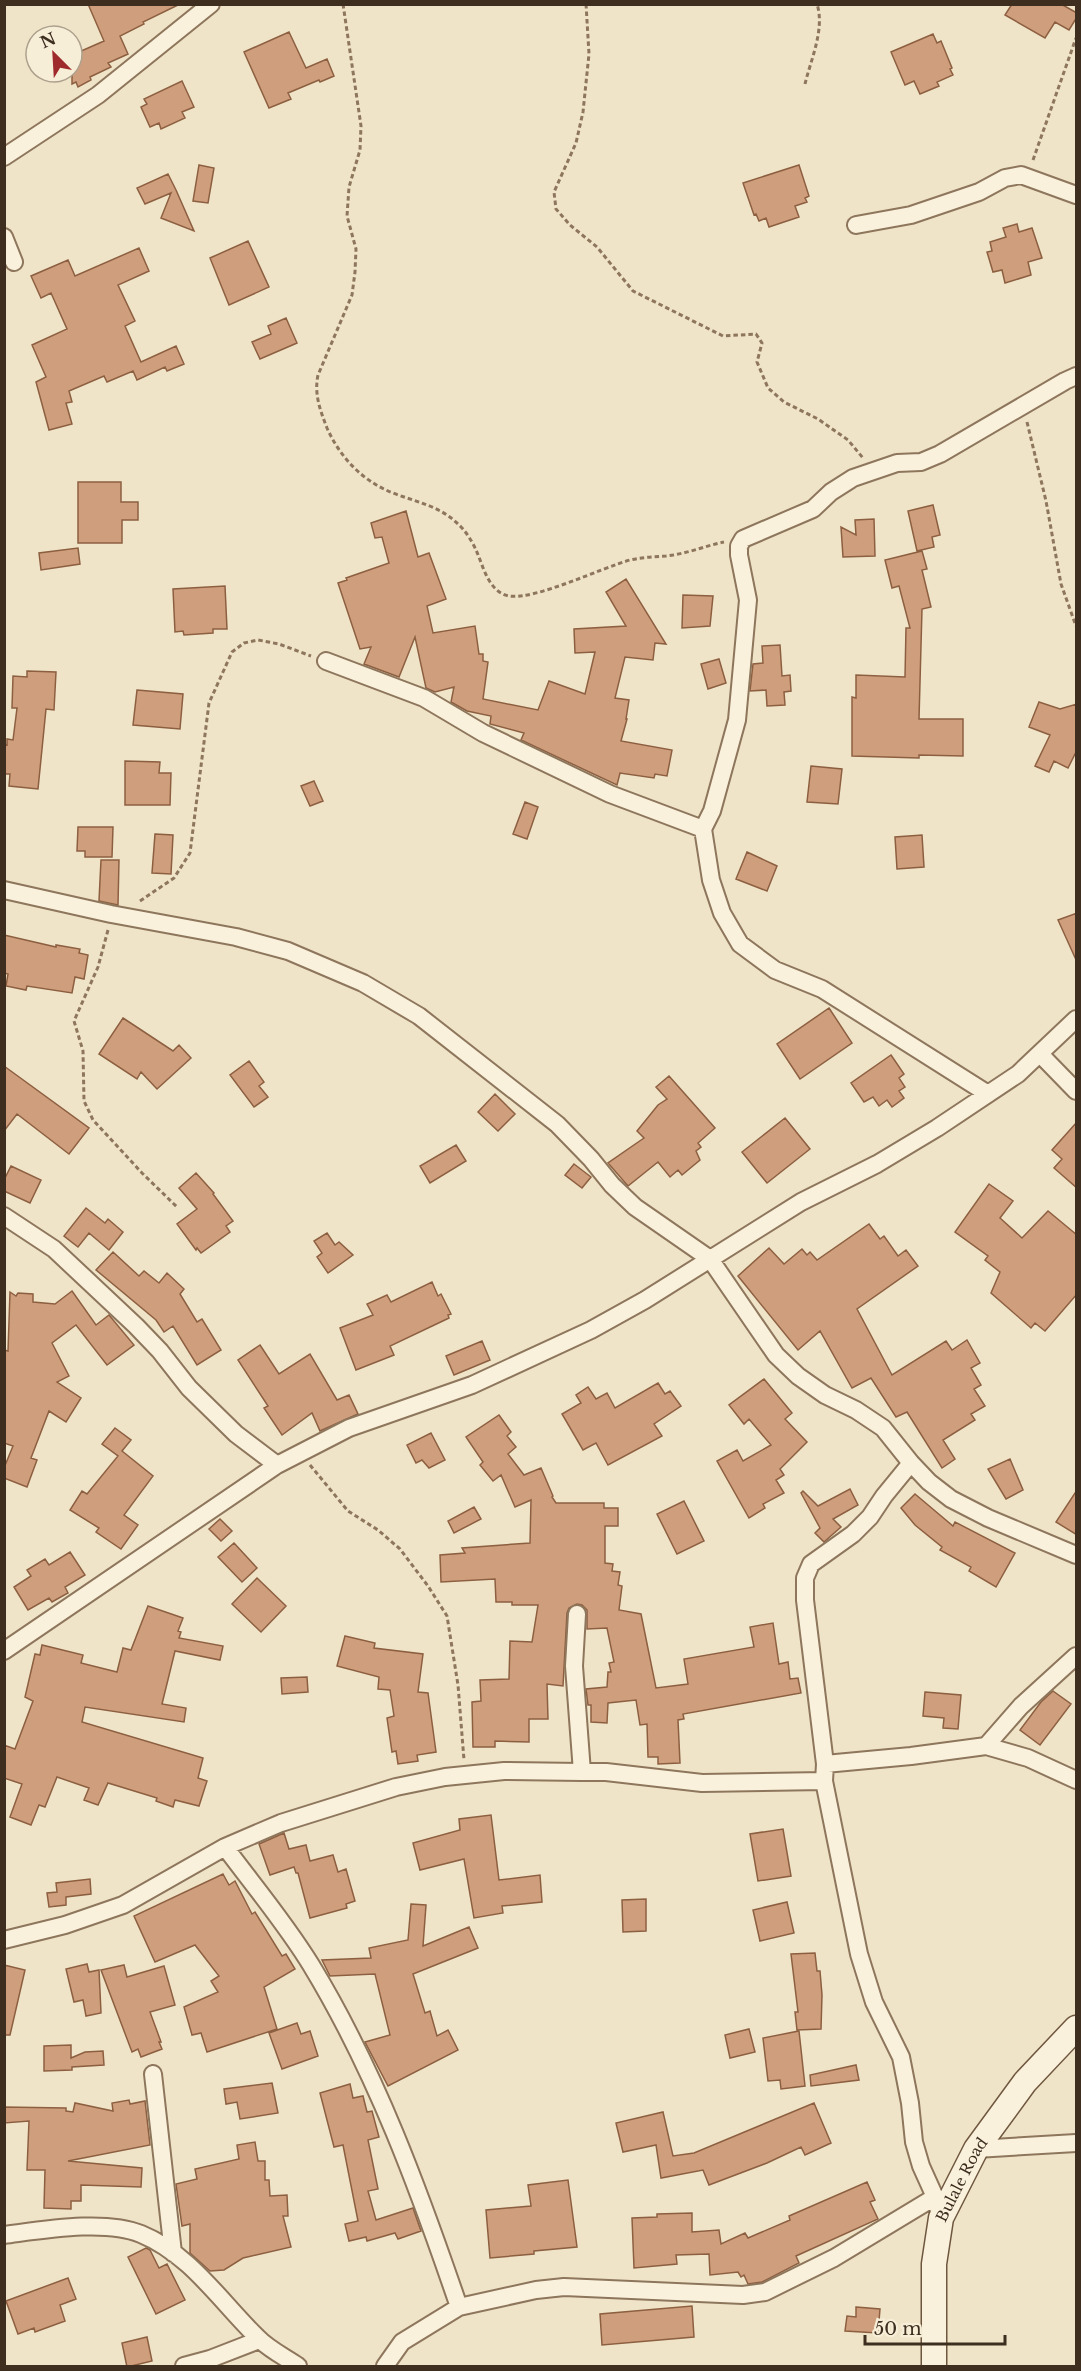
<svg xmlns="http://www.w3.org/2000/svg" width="1081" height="2371" viewBox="0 0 1081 2371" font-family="'Libre Baskerville',serif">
	<rect width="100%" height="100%" fill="#f0e4c8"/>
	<path fill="#cf9f7d" stroke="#8d5f41" stroke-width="1.5" d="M88,4H180L143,22L144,24L120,36L128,54L108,63L111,67L90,77L91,80L78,87L76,82L72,84V55L104,41Z
		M1012,4H1061L1077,13V17L1069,30L1055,22L1045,38L1005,15Z
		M289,32L306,68L327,59L334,76L320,82L319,80L288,93L291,99L269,108L244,52Z
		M933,34L937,43L941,41L952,68L950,69L953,75L937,82L939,86L920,94L914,81L905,85L891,52Z
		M182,81L194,107L182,112L185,118L161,129L159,123L150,127L141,107L147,104L144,99Z
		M199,165L214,168L208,203L193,201Z
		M799,165L809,196L805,198L807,202L795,206L799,217L769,227L766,218L759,221L756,214L754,215L743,183Z
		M168,174L176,190L194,231L161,218L171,193L145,204L137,188Z
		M1017,224L1019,232L1032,228L1042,258L1028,262L1031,275L1005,283L1002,270L993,272L987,252L992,251L990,242L1006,237L1003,228Z
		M248,241L269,287L229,305L210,258Z
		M139,248L149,271L118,285L135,321L125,326L141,362L176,346L184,364L167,371L165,367L137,380L133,371L107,382L104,376L69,391L72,402L66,403L72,424L49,430L36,382L46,377L32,345L67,329L51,293L41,298L31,276L68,260L75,276Z
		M286,318L297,343L260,359L252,342L271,334L268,326Z
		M78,482H121V502H138V520H122V543H78Z
		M933,505L940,535L932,537L934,547L917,551L908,511Z
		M406,511L418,557L429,553L446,599L427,606L433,633L475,626L479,654H483V661L488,662L483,699L538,710L549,681L585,694L595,652L575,653L574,629L626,626L606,592L626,579L666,644L655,643L653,660L625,657L615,698L629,700L626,719H627L621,741L672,750L667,776L655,774L654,778L620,773L617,785L521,740L524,733L490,724L491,716L467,711L451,702L454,687L435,692L426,688L415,637L399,677L364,664L371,647L360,649L338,583L347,580L346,578L389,563L382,537L375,538L371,523Z
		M874,519L875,556L843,557L841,527L856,535L855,520Z
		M78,548L80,564L41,570L39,553Z
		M922,551L927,569L922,570L931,607L922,609L919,719H963V756L919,755V758L852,756V697L856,698V675L905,677L906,628H910L899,586L892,588L885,560Z
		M225,586L227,629H213V633L184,635L183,631L175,632L173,589Z
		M683,595L713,596L710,626L682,628Z
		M780,645L782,676L790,675L791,691L784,692L785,705L767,706L766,690L750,691L753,664L763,663L762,646Z
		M719,659L726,683L708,689L701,664Z
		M27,671L56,672L54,710L46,709L38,789L9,786L10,774H4V744L7,745V739L13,740L17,708H12L13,676L27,677Z
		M137,690L183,694L180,729L133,725Z
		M1039,702L1060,709L1077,704V750L1068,768L1054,761L1049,772L1035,766L1050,735L1029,727Z
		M125,761L160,762L159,773H171L170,805H125Z
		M811,766L842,769L838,804L807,802Z
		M314,781L323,801L310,806L301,786Z
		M525,802L538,807L527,839L513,834Z
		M78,827H113L112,857H85V851H77Z
		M155,834L173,835L171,874L152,873Z
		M922,835L924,867L897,869L895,837Z
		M747,852L777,866L767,891L736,879Z
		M101,860H119L118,905L99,901Z
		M1077,913V962L1058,920Z
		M4,935L56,947V945L80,949L79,953L88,955L84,979L75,977L72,993L27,986L26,990L6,986L8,974L4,973Z
		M829,1008L852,1043L800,1079L777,1044Z
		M123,1018L173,1051L179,1045L191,1058L157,1089L141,1072L137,1079L99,1054Z
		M891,1055L904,1074L899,1078L905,1087L899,1091L904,1098L892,1107L887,1100L879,1106L873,1097L864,1102L851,1083Z
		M249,1061L264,1082L259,1086L268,1097L254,1107L230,1075Z
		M4,1066L89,1128L69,1154L17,1114L4,1131Z
		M669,1076L715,1128L698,1143L701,1147L696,1151L700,1160L682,1175L678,1170L670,1177L658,1162L628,1186L608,1163L644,1138L637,1131L658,1105L667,1099L656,1087Z
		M495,1094L515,1114L498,1131L478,1112Z
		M785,1118L810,1149L767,1183L742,1152Z
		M1077,1122V1188L1054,1168L1062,1159L1052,1150Z
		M456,1145L466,1161L430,1183L420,1166Z
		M574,1164L591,1177L582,1188L565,1175Z
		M11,1166L41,1180L30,1203L4,1191V1180Z
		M196,1173L214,1193L213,1194L233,1221L226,1226L230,1232L201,1253L197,1248L196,1250L177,1224L197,1209L179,1188Z
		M989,1184L1013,1201L1000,1218L1022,1238L1048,1211L1077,1235V1294L1045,1331L1035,1323L1031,1328L991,1293L1000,1272L985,1260L988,1256L955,1232Z
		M86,1208L105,1223L108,1219L123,1232L109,1250L89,1233L78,1247L64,1236Z
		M869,1224L880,1239L884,1236L898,1256L906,1250L918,1266L857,1309L892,1375L946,1341L952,1350L967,1340L980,1363L971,1368L981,1385L974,1389L985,1406L971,1414L975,1420L943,1440L955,1459L942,1468L907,1412L896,1417L871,1378L852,1388L820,1331L798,1350L738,1276L769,1248L784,1264L802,1249L807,1255L810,1252L817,1260Z
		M327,1233L335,1245L339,1242L353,1255L328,1273L317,1257L322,1253L314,1241Z
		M113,1252L139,1276L144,1271L159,1283L167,1273L184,1289L180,1294L197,1322L202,1319L221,1350L197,1365L173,1326L164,1332L156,1320L96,1270Z
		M432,1282L438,1296L441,1294L451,1314L448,1315L449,1318L390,1346L394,1355L356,1370L340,1328L373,1315L367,1304L387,1295L391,1302Z
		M72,1291L96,1325L109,1315L134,1345L107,1365L76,1325L52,1343L69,1376L57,1382L81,1398L66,1422L49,1411L31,1458L37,1460L27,1487L4,1478V1468L13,1446L4,1443V1350L8,1351L10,1292L16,1296L18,1293L33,1294V1302L55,1304Z
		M482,1341L490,1360L454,1375L446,1356Z
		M260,1345L279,1374L310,1354L337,1400L349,1395L358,1414L320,1431L312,1413L282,1435L264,1408L268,1406L238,1360Z
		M764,1379L792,1413L785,1419L807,1442L780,1469L784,1475L776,1480L784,1493L763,1504L765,1508L749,1518L717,1461L737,1450L743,1461L771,1445L749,1419L744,1424L729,1405Z
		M658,1383L665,1394L670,1391L681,1406L654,1424L662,1436L608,1465L596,1443L583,1450L562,1414L581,1403L576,1395L588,1387L596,1399L607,1393L615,1408Z
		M499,1415L511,1432L507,1436L516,1447L508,1454L524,1475L541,1468L553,1496L552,1497L556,1503H604V1508H618V1526H605V1563L613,1564L612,1571L620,1572L618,1585L622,1586L619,1610L641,1614L656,1688L688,1684L684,1659L754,1647L750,1627L773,1623L779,1664L788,1662L790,1679L798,1678L801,1693L683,1714L684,1719L678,1720L680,1763L658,1764V1757H648L647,1724L640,1725L636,1700L608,1703L607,1723L591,1722V1705H588L586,1689L607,1687L608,1672H611L609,1663L614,1662L607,1628L587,1629V1610L582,1605L577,1604L569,1608L567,1613L563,1686L547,1684L548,1719H529V1742L495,1741V1747H473L472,1702L481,1701L480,1680L509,1679L510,1641L532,1642L538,1605H512V1602H496L495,1579L441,1582L440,1555L465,1553L462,1548L530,1543L531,1500L515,1507L501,1475L493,1481L480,1465L483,1462L466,1437Z
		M115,1428L131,1440L122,1451L153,1476L124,1515L138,1525L121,1549L96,1532L99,1528L70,1510L82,1491L87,1494L118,1456L102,1444Z
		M431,1433L445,1460L429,1468L422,1460L416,1463L407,1445Z
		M1010,1459L1023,1490L1006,1499L988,1469Z
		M850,1489L858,1505L833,1519L841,1527L824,1542L815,1533L820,1528L801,1493L803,1491L818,1506Z
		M1077,1490V1535L1056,1522Z
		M915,1494L953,1526L955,1522L1015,1553L996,1587L969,1571L971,1567L940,1550L942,1547L915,1525L901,1508Z
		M684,1501L704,1541L677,1554L657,1514Z
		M474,1507L481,1519L454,1533L448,1521Z
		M220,1519L232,1531L221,1541L209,1529Z
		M234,1543L257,1568L242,1582L218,1557Z
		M70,1552L85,1575L65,1587L68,1593L52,1602L49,1598L28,1610L14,1587L31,1576L27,1570L45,1559L49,1565Z
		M257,1578L286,1606L261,1632L232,1604Z
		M148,1606L183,1618L178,1631L181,1632L179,1638L223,1646L220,1660L175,1651L162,1704L186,1708L184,1722L85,1707L82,1722L203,1758L198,1778L207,1781L199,1806L175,1800L173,1807L156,1801L157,1798L108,1783L98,1805L84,1800L89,1788L57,1777L45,1807L39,1805L31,1825L10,1817L22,1784L4,1778V1745L15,1749L33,1701L25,1697L35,1654L40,1655L42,1645L83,1655L81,1663L117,1672L123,1648L131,1650Z
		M345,1636L375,1643L374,1648L423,1654L418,1692L428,1693L436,1752L417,1755L418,1761L398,1764L396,1751L392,1752L387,1718L394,1716L390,1690L378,1689L379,1677L337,1666Z
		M307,1677L308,1692L282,1694L281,1678Z
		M1053,1691L1071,1704L1040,1745L1020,1730L1041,1702Z
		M925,1692L961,1695L958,1729L943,1728L944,1718L923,1716Z
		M491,1815L499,1880L540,1875L542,1902L502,1906L503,1913L474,1918L464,1859L420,1870L413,1843L460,1830L459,1819Z
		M783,1829L791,1876L758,1881L750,1834Z
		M284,1833L289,1849L306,1845L310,1861L333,1855L338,1872L346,1869L355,1901L346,1904L347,1908L310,1918L298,1873H296L294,1867L270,1875L259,1844Z
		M223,1874L229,1885L235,1881L252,1914L255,1912L282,1956L286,1954L295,1969L264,1987L277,2029L207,2052L201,2033L192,2035L184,2007L218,1992L211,1981L219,1976L195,1945L155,1962L134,1916Z
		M90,1879L91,1894L66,1897V1905L49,1907L47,1893L57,1892L56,1883Z
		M646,1899V1931L623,1932L622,1900Z
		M787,1902L794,1933L760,1941L753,1910Z
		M411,1904L426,1905L423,1946L469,1927L478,1948L413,1974L425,2013L430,2011L437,2036L448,2030L458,2050L388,2086L365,2042L390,2035L375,1974L330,1976L322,1960L371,1958L369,1948L408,1940Z
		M815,1953L817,1971H820L822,1995L821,2029L797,2030L795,2012H798L791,1954Z
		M87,1964L89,1972L99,1970L101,2013L86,2016L83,2000L74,2002L66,1969Z
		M4,1965L25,1970L10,2035H4Z
		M124,1965L127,1977L164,1966L175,2005L150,2012L161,2042H159L162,2049L141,2057L138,2049L132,2052L101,1970Z
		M297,2023L301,2034L310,2031L318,2056L282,2069L269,2033Z
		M749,2029L755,2052L730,2058L725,2035Z
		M799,2031L805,2086L781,2089L780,2080L768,2081L763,2038Z
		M71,2045V2058L85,2052L103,2051L104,2065L72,2067V2070L44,2071V2046Z
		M856,2065L859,2080L811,2086L810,2075Z
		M272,2083L278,2113L240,2119L237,2102L226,2104L224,2089Z
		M350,2084L353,2098L363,2096L367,2112L372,2111L379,2137L368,2140L378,2189L368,2191L376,2220L413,2208L421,2231L398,2239L395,2233L367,2241L366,2237L349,2241L345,2224L358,2221L343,2145L334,2147L320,2093Z
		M129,2100L130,2104L145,2101L150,2145L68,2161L142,2168L141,2187L81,2185V2201H71V2209L44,2208L45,2170H27L29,2121L4,2123V2107L66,2108V2111L73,2112L75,2103L113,2111L112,2103Z
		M814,2103L831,2143L805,2155L801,2147L767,2163L709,2185L703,2170L661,2178L656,2145L623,2152L616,2123L663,2112L673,2156L694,2153Z
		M255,2142L258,2161H265V2180H269L270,2196L287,2195L288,2216H283L291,2247L243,2258L224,2270L210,2271L190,2253V2224L182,2226L176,2184L197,2179L195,2169L239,2159L237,2145Z
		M568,2180L577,2247L534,2251V2254L490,2258L486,2210L531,2206L528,2185Z
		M867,2182L875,2200L870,2202L878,2219L796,2256L799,2263L762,2282L748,2284L744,2275L741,2277L738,2272L710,2275L709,2254L676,2255L677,2264L634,2268L632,2218L657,2217V2214L692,2213V2232L719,2230L721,2244L745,2233L748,2238L790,2220L789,2216Z
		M146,2248L150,2250L159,2268L167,2264L185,2300L156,2314L128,2257Z
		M68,2278L76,2299L60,2305L65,2321L35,2332L34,2328L18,2334L6,2301Z
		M692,2306L694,2337L602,2345L600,2314Z
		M856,2307L880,2309L878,2333L845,2331L847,2316L856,2317Z
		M147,2337L152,2361L127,2367L122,2343Z"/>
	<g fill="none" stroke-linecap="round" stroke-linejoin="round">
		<defs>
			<path id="street" d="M4,157L98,95L211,4
				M856,225L911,215L979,192L1005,178L1021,175L1076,195
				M4,237L14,262
				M326,661L424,698L483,733L610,794L703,829
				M4,890L111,914L236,937L288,951L363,983L419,1016L557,1124L591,1159L612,1185L635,1207L710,1259L776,1355L798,1376L825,1395L856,1410L883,1428L911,1463L929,1482L951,1499L988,1518L1076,1555
				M1040,1054L1076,1091
				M988,1094L822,989L775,970L740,944L722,913L711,880L703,829L712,811L737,720L748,600L739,555V546L743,539L813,509L831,492L853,478L897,463L921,462L940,454L1065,381L1076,376
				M4,1216L54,1249L136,1326L160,1351L189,1388L236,1434L277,1465
				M911,1463L884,1496L870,1517L853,1534L811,1564L805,1578V1600L825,1764L824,1781L859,1954L874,2002L901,2057L910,2103L914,2142L921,2166L935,2197L941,2218
				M577,1614L574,1666L582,1772
				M4,1651L277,1465L349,1428L472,1385L591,1330L645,1300L801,1202L877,1164L937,1128L1018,1074L1076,1019
				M986,1746L1021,1706L1076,1656
				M825,1764L911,1756L986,1746L1028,1758L1076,1780
				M225,1847C254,1886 286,1924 311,1965C376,2072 419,2190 459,2307
				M4,1940L65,1925L123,1905L225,1847L281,1823L396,1787L445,1777L504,1771L582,1772H606L702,1783L824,1781
				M153,2074L173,2253
				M976,2149L1076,2143
				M4,2235C43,2230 105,2219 141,2234C190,2254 221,2302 257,2337C268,2349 285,2357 298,2366
				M184,2366L210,2359L259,2340
				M385,2366L402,2342L459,2307L536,2290L564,2287L743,2295L765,2292L834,2258L935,2197"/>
			<g id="secondary">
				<path id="s1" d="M934,2366V2264L941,2218L976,2149L1025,2082L1076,2028"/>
			</g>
		</defs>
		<use href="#street" stroke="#8d765c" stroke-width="20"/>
		<use href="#secondary" stroke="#6f573f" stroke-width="27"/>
		<path stroke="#8d765c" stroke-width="3" stroke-dasharray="4.5 3" stroke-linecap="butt" d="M343,4L361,126L360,150L349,187L347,216L356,249L355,272L352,295L318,375C314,394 320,410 327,428C340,457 362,481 393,493C416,502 440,506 458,524C465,530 472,541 476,550C483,565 488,592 509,596C536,600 601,568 630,560C643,557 654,557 666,556C686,554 705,546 724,542
			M586,4L589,54L583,112L576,143L554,192L556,209L570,225L597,247L633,291L723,336L756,334L762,343L757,362L768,388L784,402L818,419L848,440L863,458
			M805,84C811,59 825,29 817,4
			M1033,160L1076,38
			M1027,422L1046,501L1061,584L1076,626
			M140,901L174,878L190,853L209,703L232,652L244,643L258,640L279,644L311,656
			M108,930L98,967L74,1021L83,1051L84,1101L93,1120L142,1173L177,1207
			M310,1465L348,1511L378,1530L400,1549L428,1586L447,1616L458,1685L464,1760"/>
		<use href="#street" stroke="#faf1dc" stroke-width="16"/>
		<use href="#secondary" stroke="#faf1dc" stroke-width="24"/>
	</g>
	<g text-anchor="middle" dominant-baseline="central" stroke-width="6" stroke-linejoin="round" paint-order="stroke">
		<g font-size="15" fill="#3d2e20" stroke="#f7eed8">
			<text stroke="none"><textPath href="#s1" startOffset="192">Bulale Road</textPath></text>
		</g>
	</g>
	<rect width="1081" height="2371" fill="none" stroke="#3d2e20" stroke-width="12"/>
	<g transform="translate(54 54) rotate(336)"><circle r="28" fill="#f7eed8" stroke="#ada18e" stroke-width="1.5"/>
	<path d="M0-4.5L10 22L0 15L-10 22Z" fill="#9e2a2b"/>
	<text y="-9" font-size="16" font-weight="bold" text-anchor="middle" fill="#3d2e20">N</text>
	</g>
	<path d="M865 2335v9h140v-9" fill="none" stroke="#3d2e20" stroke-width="3"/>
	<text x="874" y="2335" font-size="18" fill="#3d2e20" stroke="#f7eed8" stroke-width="4.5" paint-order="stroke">50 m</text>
</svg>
